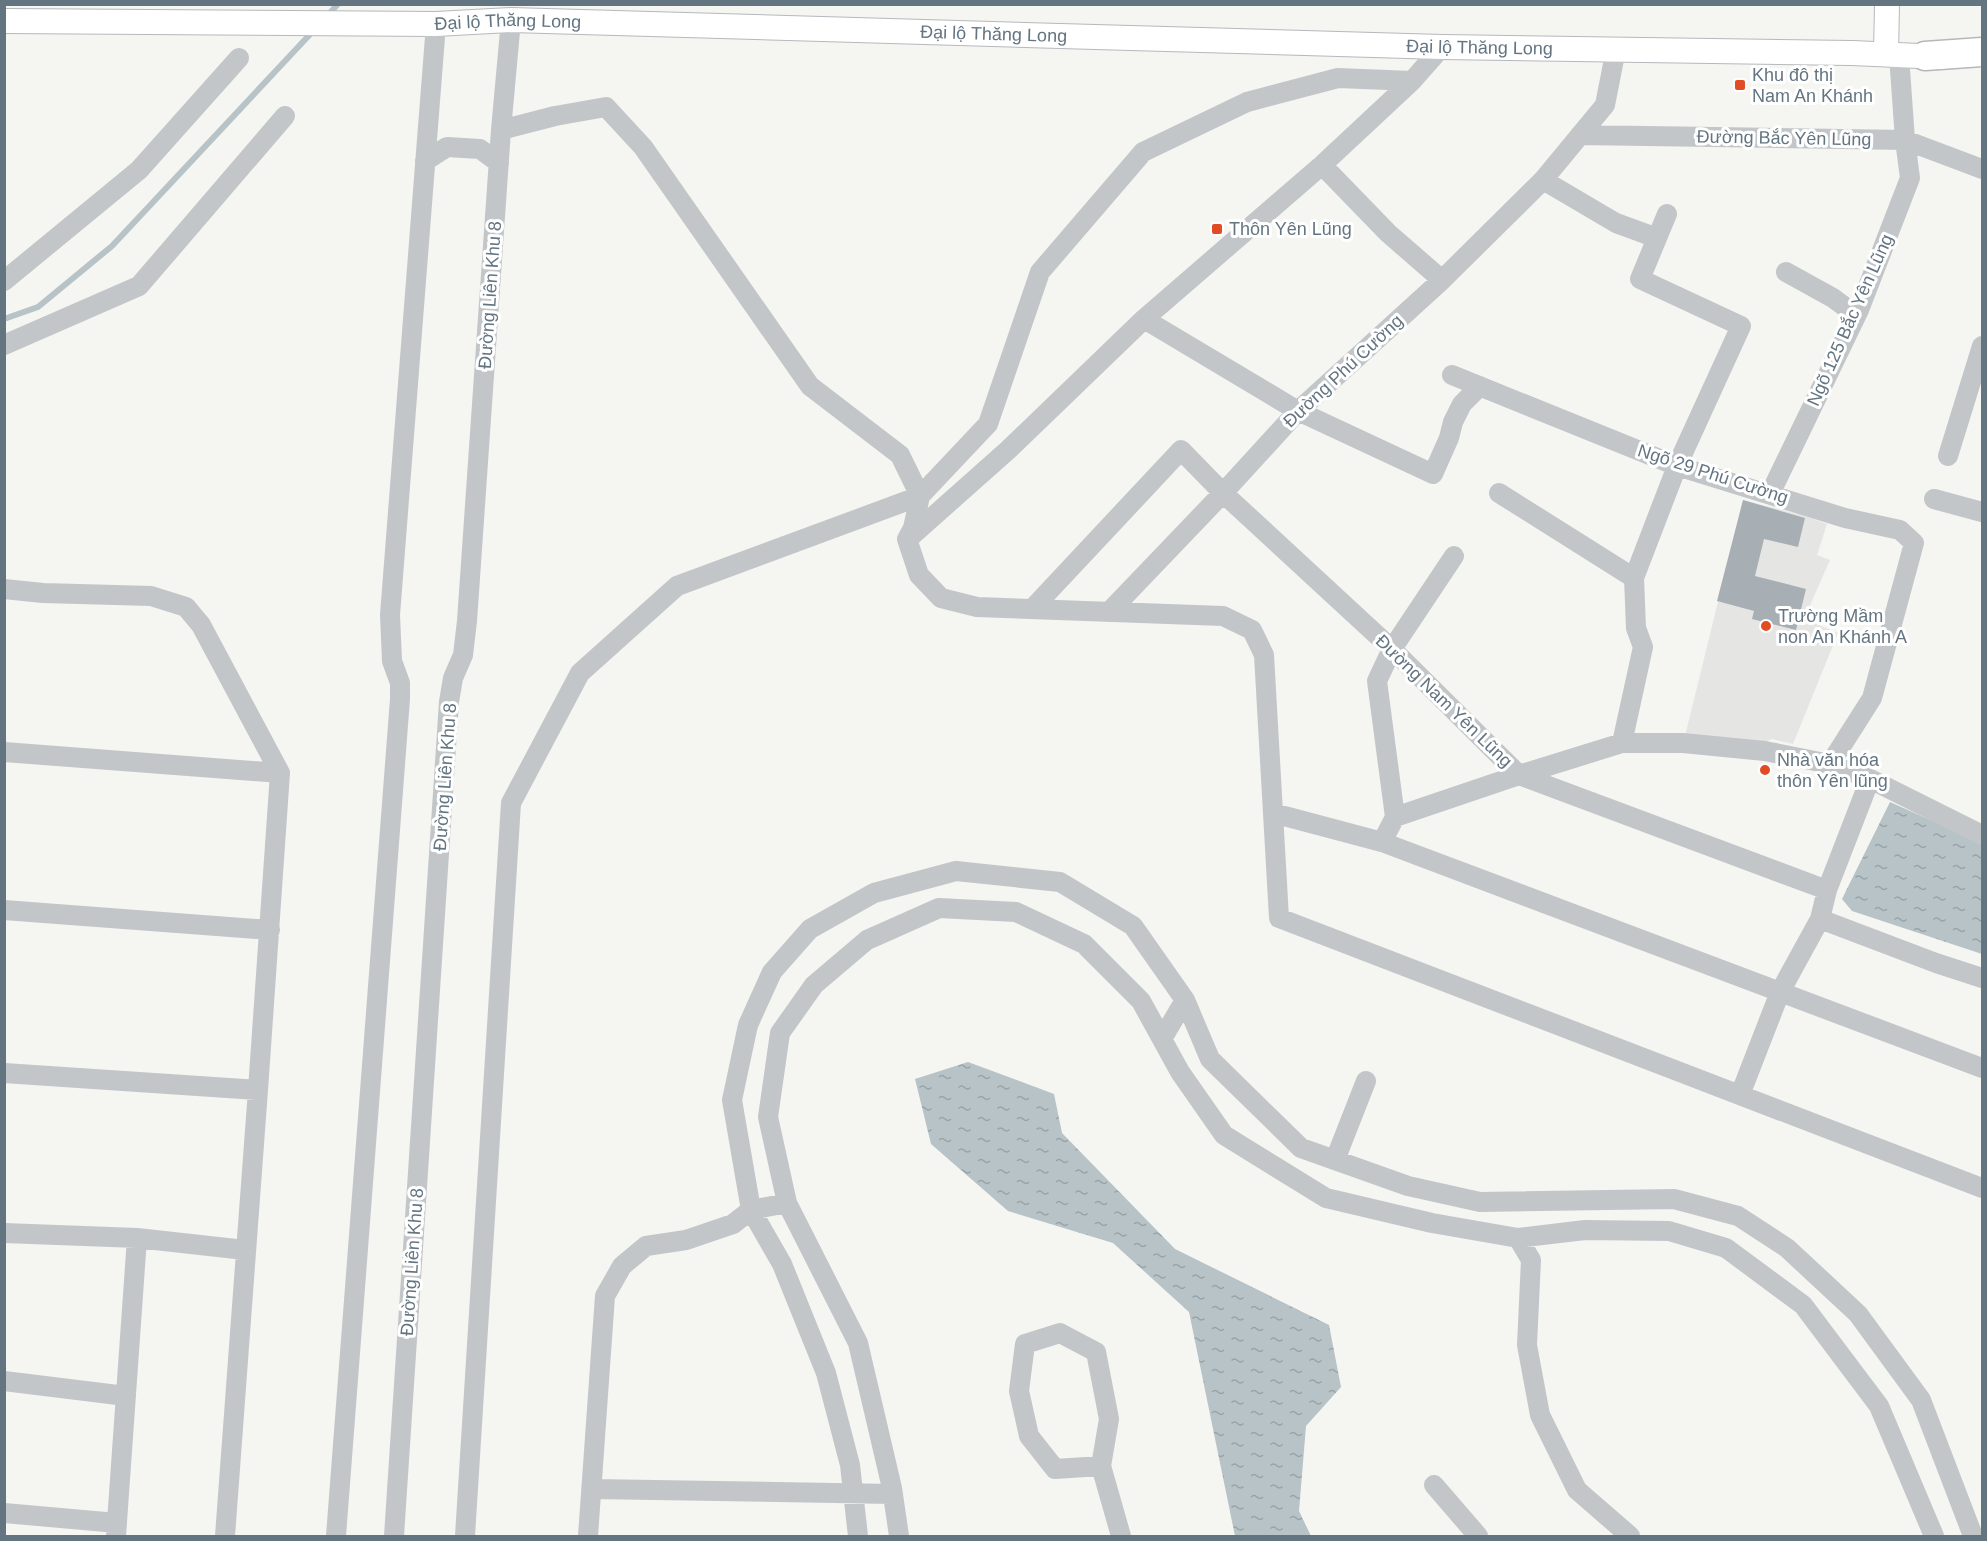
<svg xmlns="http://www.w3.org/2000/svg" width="1987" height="1541" viewBox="0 0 1987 1541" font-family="Helvetica,sans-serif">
	<defs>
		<pattern id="water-ripples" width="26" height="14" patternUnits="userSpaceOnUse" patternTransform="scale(1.5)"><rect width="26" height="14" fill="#b7c3c7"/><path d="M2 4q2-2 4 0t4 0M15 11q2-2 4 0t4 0" fill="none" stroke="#98a3a7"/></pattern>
	</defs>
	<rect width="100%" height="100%" fill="#f5f5f1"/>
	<path fill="#e5e6e4" d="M1743,500L1805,516L1827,524L1817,555L1830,560L1804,619L1838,633L1793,744L1772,739L1762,744L1685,736Z"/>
	<path fill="url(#water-ripples)" d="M1890,802L1982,843V954L1852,911L1842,899Z
		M968,1062L1054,1094L1062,1133L1175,1249L1329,1325L1341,1387L1306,1426L1299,1511L1311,1536H1235L1189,1312L1113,1243L1008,1211L931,1144L915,1079Z"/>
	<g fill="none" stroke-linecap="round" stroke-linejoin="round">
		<path stroke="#b7c3c7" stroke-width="6" d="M326,17L338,4
			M4,319L38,307L112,246L315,29"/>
	</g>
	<path fill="#a7afb4" d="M1743,500L1805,518L1798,547L1764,539L1755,576L1806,589L1796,630L1752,619L1754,611L1717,601Z"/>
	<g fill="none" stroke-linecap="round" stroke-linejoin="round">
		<defs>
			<g id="major">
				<path id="s1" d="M4,21L436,24L511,20L1442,47L1852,53L1942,57"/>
				<path d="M1886,54L1887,4"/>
			</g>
			<path id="highway" d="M1925,56L1982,52"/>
		</defs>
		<use href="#major" stroke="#b5b9bd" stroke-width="26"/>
		<use href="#highway" stroke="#b5b8bb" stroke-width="31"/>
		<path stroke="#c2c6c9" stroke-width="20" d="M501,130L555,116L606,107L643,147L810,386L900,455L920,496L913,528L907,539L919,575L941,598L977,607L1223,616L1252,630L1264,655L1279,918L1982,1188
			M1580,135L1905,140L1982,169
			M425,161L447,147L480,149L499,163
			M1322,165L1388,233L1442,280
			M1543,180L1616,223L1657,238
			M1786,272L1833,298L1856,315
			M4,281L139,170L239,58
			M1144,319L1298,411L1433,474L1449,438L1453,422L1462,404L1480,386
			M4,345L139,286L285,116
			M1452,375L1677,466L1845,518L1900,530L1914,543L1872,698L1830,764
			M1948,456L1982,346
			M1499,493L1634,578
			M1770,494L1859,310L1910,178L1905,140L1899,55
			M1934,499L1982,512
			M909,538L1008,450L1144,319L1322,165L1412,81L1442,47
			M1454,556L1392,649L1377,681L1395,817L1519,775L1827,890
			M4,589L43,593L151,596L186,607L201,625L280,773L258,1090L225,1536
			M1033,608L1181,450L1223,493L1392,649L1519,775L1622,743H1683L1765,751L1830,764L1870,779L1982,835
			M1110,611L1223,493L1298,411L1442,280L1543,180L1605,105L1616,49
			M1622,743L1643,647L1636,628L1634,578L1677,466L1741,326L1640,279L1667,214
			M4,752L280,773
			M1273,813L1382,842
			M1395,817L1382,842L1982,1068
			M4,910L270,930
			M1820,919L1936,963L1982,978
			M1162,1039L1185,1000
			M4,1073L258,1090
			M1740,1095L1780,992L1820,919L1827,890L1870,779
			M1335,1160L1366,1081
			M4,1233L137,1238L245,1250
			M1518,1238L1531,1260L1527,1345L1540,1415L1577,1490L1630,1536
			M4,1381L126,1396
			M1101,1466L1055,1469L1029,1436L1019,1391L1025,1344L1060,1333L1096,1352L1109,1419L1101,1466L1121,1536
			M1434,1485L1478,1536
			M592,1489L893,1494
			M4,1513L117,1523
			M116,1536L137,1238
			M336,1536L400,699V683L392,661L390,615L436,24
			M394,1536L449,702L453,678L463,655L467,621L501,130L511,20
			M465,1536L511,803L580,673L677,586L920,496L988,424L1040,272L1143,152L1247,102L1338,78L1412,81
			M588,1536L605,1296L622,1266L646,1246L686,1240L733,1224L751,1210L787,1203
			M858,1536L850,1465L826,1373L782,1264L751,1210L732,1100L748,1025L772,972L810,929L874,893L956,871L1060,882L1133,926L1185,1000L1210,1059L1301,1148L1408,1186L1480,1202L1674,1199L1738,1216L1787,1248L1858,1314L1921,1400L1973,1536
			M899,1536L892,1488L858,1343L787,1203L768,1117L780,1033L814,985L867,940L939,908L1016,912L1084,944L1141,1001L1180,1072L1224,1135L1326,1198L1432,1223L1518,1238L1585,1230L1669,1231L1726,1248L1803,1305L1879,1406L1934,1536"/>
		<use href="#major" stroke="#fff" stroke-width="24"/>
		<use href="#highway" stroke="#fff" stroke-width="28"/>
	</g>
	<g fill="#e14c24" stroke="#fff" stroke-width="2">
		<rect x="1734" y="79" width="12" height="12" rx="3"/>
		<rect x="1211" y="223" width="12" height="12" rx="3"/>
		<circle cx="1766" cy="626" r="6"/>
		<circle cx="1765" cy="770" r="6"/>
	</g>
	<g text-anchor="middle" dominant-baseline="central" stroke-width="6" stroke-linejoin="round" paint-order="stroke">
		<g font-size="18" fill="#647582" stroke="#fff">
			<text stroke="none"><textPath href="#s1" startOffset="504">Đại lộ Thăng Long</textPath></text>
			<text stroke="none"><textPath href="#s1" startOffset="990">Đại lộ Thăng Long</textPath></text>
			<text stroke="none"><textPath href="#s1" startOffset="1476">Đại lộ Thăng Long</textPath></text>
			<text transform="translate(1784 138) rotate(1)">Đường Bắc Yên Lũng</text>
			<text transform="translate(490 295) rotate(-86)">Đường Liên Khu 8</text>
			<text transform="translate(1850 320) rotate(-66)">Ngõ 125 Bắc Yên Lũng</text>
			<text transform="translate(1343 371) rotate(-43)">Đường Phú Cường</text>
			<text transform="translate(1713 474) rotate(18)">Ngõ 29 Phú Cường</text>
			<text transform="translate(1444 701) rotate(44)">Đường Nam Yên Lũng</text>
			<text transform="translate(445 777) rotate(-86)">Đường Liên Khu 8</text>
			<text transform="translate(412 1262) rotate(-86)">Đường Liên Khu 8</text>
		</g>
		<g font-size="18" fill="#647582" stroke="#fff" text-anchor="start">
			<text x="1752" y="75">Khu đô thị<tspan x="1752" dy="21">Nam An Khánh</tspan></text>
			<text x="1229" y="229">Thôn Yên Lũng</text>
			<text x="1778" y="616">Trường Mầm<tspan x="1778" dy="21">non An Khánh A</tspan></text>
			<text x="1777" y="760">Nhà văn hóa<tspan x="1777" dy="21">thôn Yên lũng</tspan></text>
		</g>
	</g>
	<rect width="1987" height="1541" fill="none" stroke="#647582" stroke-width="12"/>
</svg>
